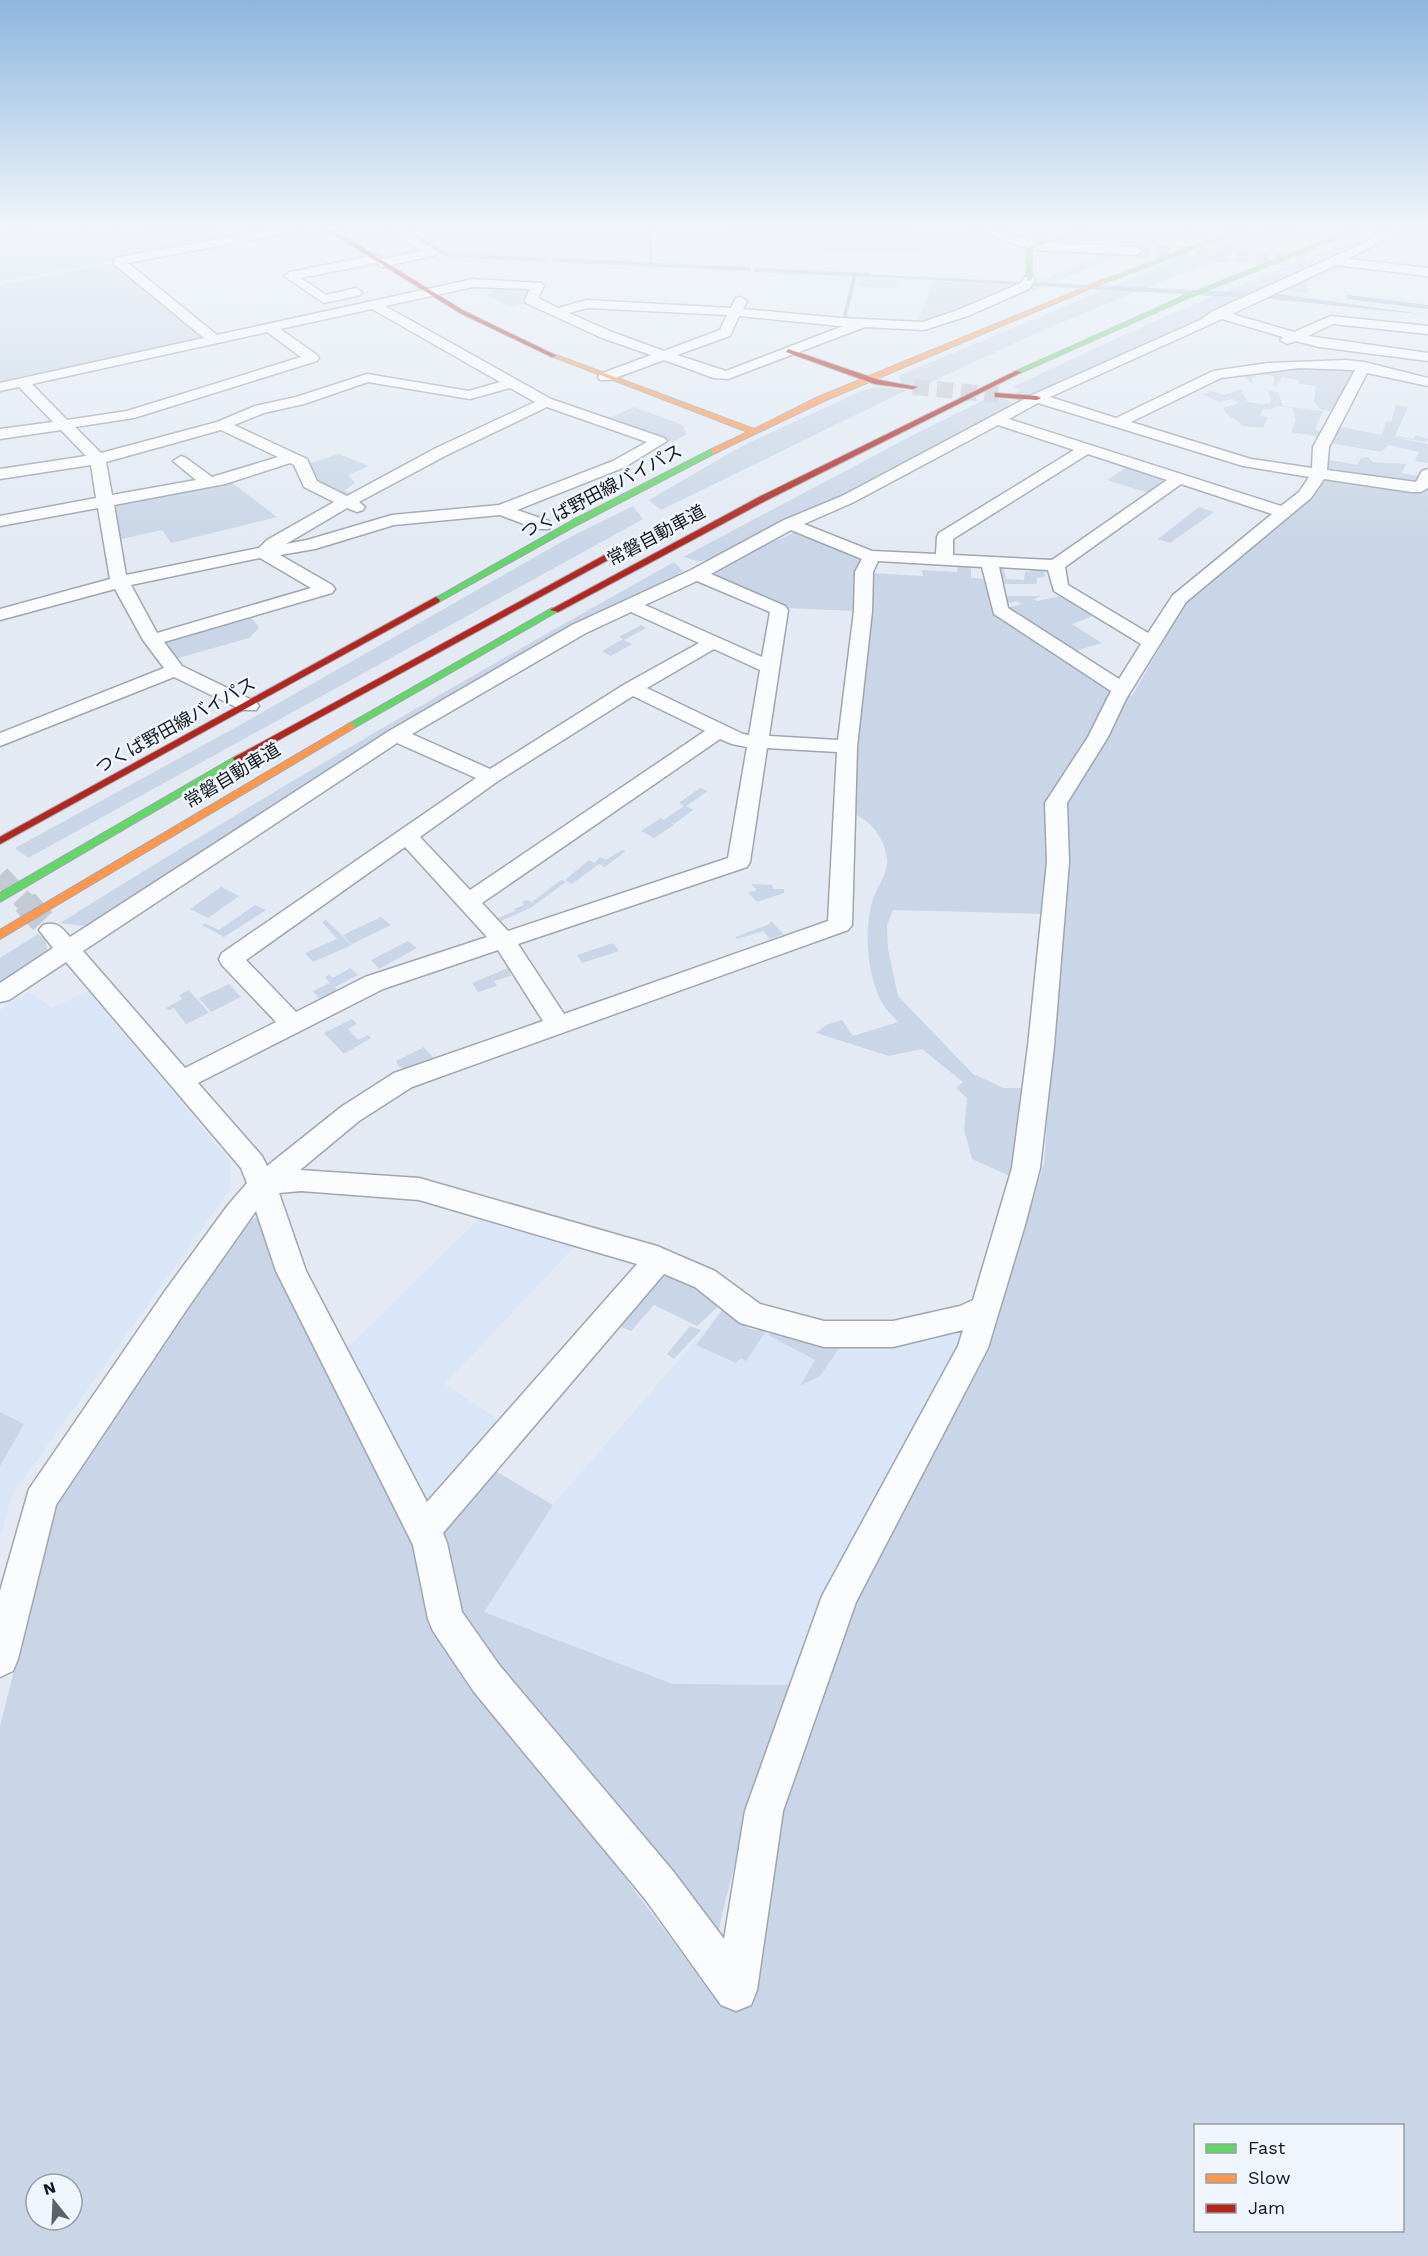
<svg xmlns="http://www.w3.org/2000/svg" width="1428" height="2256" viewBox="0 0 1428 2256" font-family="'Work Sans','Noto Sans JP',sans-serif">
	<rect width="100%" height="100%" fill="#e3eaf4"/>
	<path fill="#d8e6f8" d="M348,231L396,233L415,245L367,243Z
		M691,250L694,262L656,263L655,251Z
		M88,991L230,1161V1189L11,1497L0,1539V1010L29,992L52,1008Z
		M481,1217L575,1246L445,1384L501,1422L424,1504L345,1350Z
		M724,1308L749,1329L842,1344L952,1330L967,1341L798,1685L673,1684L484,1612L553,1505Z"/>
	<path fill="#c9d6e7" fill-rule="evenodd" d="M15,228L94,239L156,228H219L221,236L253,233L252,228H284L0,282V236Z
		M726,228H903L929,236L922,252C872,252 822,251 772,247C753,245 734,249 716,242Z
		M1187,228H1198L1136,249L1115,248L1136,237H1080L1058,241L1086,234L1145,235L1162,231H1178Z
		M1268,228H1300L1125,296L1034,334L925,385L902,383L898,376L1135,277Z
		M1382,228H1392L1336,258H1306Z
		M1413,228H1428V248L1388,241Z
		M1107,251L1128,253L947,324Z
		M1300,261H1310L1315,265L1038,394L1014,393L1020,390L1013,387C1107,342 1202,299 1300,261Z
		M114,263L205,338L0,384V285Z
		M1337,263L1373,269L1344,268L1307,281L1308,294L1278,289Z
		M860,278L898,279L896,288L859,287Z
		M933,281L1015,285L960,309L917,324Z
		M496,286L524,287L531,290L525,301L528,303L512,307L488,296Z
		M1302,366L1358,370L1341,396L1333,412L1320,409L1314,401L1316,386L1299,384L1300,381L1282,377L1277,386H1274V376L1257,374L1255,377H1252V384L1244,376Z
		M878,387L907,390L661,510L649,500L740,447L863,390Z
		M1240,389L1248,402L1264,404L1271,402L1269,391L1278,392L1283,406L1323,411L1315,429L1319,432V437L1291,432L1296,420L1292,408L1277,406L1270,410L1263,409L1260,416L1268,417L1263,428L1242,426C1238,418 1227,418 1223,408L1239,403L1233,399L1219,402L1202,394L1213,391L1224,395Z
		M990,397L1006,399L1012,403L1010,406L853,490L808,512L775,524L710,560L698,561L683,557L915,434Z
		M1396,405L1408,407L1395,436L1414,439L1416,435L1428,439L1426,442L1386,436L1428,444V463L1415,461L1419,452L1389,445L1381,452L1330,443L1341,427L1382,435L1386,421L1391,422Z
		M634,407L683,425L686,435L672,442L607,419Z
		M339,454L369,466L348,475L355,483L344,491L354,494L345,497L319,484L308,464Z
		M1368,457L1373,462L1406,464L1402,473L1420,476L1417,482L1412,484L1328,472L1324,469L1326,459L1357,465L1361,458Z
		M1128,466L1166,478L1169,481L1152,494L1107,480Z
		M1331,478L1402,489L1428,490V2256H0V1726L57,1502L242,1228L255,1218L264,1219L406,1518L447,1642L712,1993L856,1602L989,1350L1044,1163L1062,907L1043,914L893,910L887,925L888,949L898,996L973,1074L1004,1088H1026L1012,1177L972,1159L964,1129L967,1098L956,1088L963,1082L922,1049L889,1056L816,1033L826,1025L842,1020L853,1036L898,1022C893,1016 885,1009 881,1001C867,972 864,933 872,902C876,889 889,872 887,859C885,840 871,819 853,814L872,573L923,576L922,570L957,572L958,567H971V578L985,579L991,609L1113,692L1132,696L1185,604L1309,500L1321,479ZM1196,2126H1402V2230H1196ZM36,2184H72V2220H36Z
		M230,481L277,517L171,543L162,530L117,540L108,505Z
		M633,506L643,519L28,858L15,848L240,725L572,536Z
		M1199,507L1214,512L1170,543L1158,539Z
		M793,533H799L863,560L855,573L854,611L788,608L717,577L716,573L762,547Z
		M674,562L683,571L674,577L577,624L95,922L84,926L60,923C261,797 466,678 674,562Z
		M1003,567L1006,579L1024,580L1025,572H1030L1031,570L1044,571L1045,577L1037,578V584H1001L999,569Z
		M1066,595L1096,615L1072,624L1102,643L1072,652L1006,608L1025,603L1020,604L1018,601L1008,603L1004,596H1041L1034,599L1037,601Z
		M249,614L259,628L249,638L175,659L162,643L165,639Z
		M641,625L646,628L624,640L632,644L611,656L602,651L623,639L619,637Z
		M700,788L708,791L686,806L693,810L674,824L670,822L674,825L654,838L641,831L661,818L664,820L684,806L679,803Z
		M622,850L626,851L605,867L599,864L572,884L565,880L589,860L597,864L595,862L600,857L606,860Z
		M561,880L566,882L529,909L526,907L528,909L501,921L498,918L515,911L514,909L524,905L522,902L526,900L532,902Z
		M751,884L772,885L773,889H784V893L757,902L748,893L757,890Z
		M221,887L239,896L208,918L190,909Z
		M255,905L266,910L224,937L202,925L204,923L219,930Z
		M381,917L391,925L352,944L343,935Z
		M326,920L352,945L313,962L305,953L337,939L322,922Z
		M771,921L786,937L781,935L770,939L763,931L737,939L735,937L770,924Z
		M38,934L45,939L48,953L0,985V958Z
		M408,941L417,948L379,969L371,960Z
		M613,943L619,951L582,963L577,955Z
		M350,968L358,975L335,987L339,992L321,1001L313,991L330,983L325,977L329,975L333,978Z
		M508,968L511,976L494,981L497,986L478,992L472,983Z
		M229,984L241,997L211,1012L199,998Z
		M189,990L209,1013L186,1024L174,1008L169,1010L166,1008L182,999L179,995Z
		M352,1019L357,1024L348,1029L358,1040L368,1035L371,1038L344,1054L324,1033Z
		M424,1047L435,1060L407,1069L399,1067L396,1061Z
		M671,1275L691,1282L719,1306L697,1326L654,1305L631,1331L617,1325L655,1279Z
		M724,1308L749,1329L766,1331L746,1361L741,1358L736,1363L696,1345Z
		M690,1326L701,1330L674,1359L667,1354Z
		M772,1332L842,1344L820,1376L800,1386L815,1360L768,1335Z
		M0,1412L24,1424L0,1466Z
		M492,1469L553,1505L484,1612L673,1684L798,1685C765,1768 734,1852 717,1940L452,1620L437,1540Z"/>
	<path fill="#a6b9d2" d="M859,274L1279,294L1428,315L1270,299L858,276Z"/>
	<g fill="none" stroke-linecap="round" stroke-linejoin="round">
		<path stroke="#a6b9d2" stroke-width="4" d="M651,228V263
			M405,230L448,255L546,260
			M554,260L749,269
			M756,270L869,275
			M1348,297L1428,307
			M844,320L855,274"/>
		<path stroke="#c4cad4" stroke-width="13" stroke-dasharray="13 7" stroke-linecap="butt" d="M1136,251L1306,260"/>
		<path stroke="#c4cad4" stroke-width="20" stroke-dasharray="20 10" stroke-linecap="butt" d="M0,875L27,904"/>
		<path stroke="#c4cad4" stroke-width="26" stroke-dasharray="26 13" stroke-linecap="butt" d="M25,902L51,930"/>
		<path stroke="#c4cad4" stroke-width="16" stroke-dasharray="16 8" stroke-linecap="butt" d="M913,387L998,395"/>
		<defs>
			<path id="street" d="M80,228H120C112,234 88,234 80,228Z
				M280,228H304L298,231L128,263L217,335L473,279L542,283L544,286L538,298L558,308L587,300L731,308L736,298L741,297L747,301L743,309L840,318L923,322L958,310L1021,283L1025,277H1033L1035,280L1029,289L968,316L924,330L865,327L728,379L714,378L664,360L610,380H600L598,377L600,374L651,355L602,338L526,303L525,300L530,289L473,287L385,306L551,399L664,438L667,441L625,467L517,510L549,521L551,525L549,529H537L500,515L394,525L315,549L280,555L332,585L335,589L332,593L164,642L182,666L256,702L259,706L256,710H242L174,677L0,746V733L164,668L143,640L115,589L0,620V609L110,579L98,508L0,526V516L96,498L91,465L0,479V469L86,456L61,430L0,439V429L53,422L19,387L0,391V383L204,338L114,264V258ZM587,308L727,315L720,330L664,351L612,332L569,313ZM372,309L500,382L469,391L367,374L296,397L255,406L217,422L101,453L75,427L134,418L317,361L319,358L317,355L280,329ZM739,316L840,326H843L726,371L677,355L730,336ZM267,332L301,357L127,411L67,420L32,384ZM368,382L470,399L510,388L535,402L436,448L347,496L317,481L307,459L234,425L264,413L304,404ZM547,407L647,442L613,461L499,505L392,515L307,540L286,544L347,508L357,512L363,510L365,507L359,502L447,455ZM221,430L278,457L212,477L186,458L181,456L173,461L196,480L112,495L106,462ZM290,463L294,465L304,487L334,502L267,540L259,548L126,575L114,505L225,484ZM260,558L311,588L157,633L131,585Z
				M391,228H411L406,231L438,252L436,255L382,267L376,263L301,278L326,295L356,288L362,292L360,295L324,303L284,276L290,272L376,255L382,259L421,251L391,232Z
				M969,228H987L1034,242L1136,247L1142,251L1136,255L1033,250Z
				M1392,228H1406L1348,259L1428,268V276L1336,265L1232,314L1294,332L1331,316L1428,326V334L1333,324L1308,336L1428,353V361L1319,347L1296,341L1287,344L1280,340L1283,337L1222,319L1050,397L1116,418L1213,371L1268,363L1346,360L1364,362L1428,378V386L1367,373L1329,447L1327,470L1416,482L1422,471L1428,469V488L1421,492H1411L1324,479L1311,498L1186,602L1126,699L1108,737L1067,803L1069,862L1054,1046L1040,1168L1025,1225L988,1348L856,1602L783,1811L757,1990L751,2005L736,2011L721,2005L645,1899L474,1692L433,1631L428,1619L413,1545L276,1271L256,1211L187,1309L56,1505L18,1659L13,1671L0,1677V1591L29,1489L165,1291L228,1205L247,1183L241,1168L66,962L9,1000L0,1002V983L53,948L39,930L43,925C57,921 61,927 70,937L389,731L572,625L691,570L784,520L842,496L1032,395L1200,320L1213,311L1357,246ZM1299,368L1355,370L1313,447L1312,468L1251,459L1131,422L1221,378ZM1038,403L1243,466L1309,477L1299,492L1281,506L1009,419ZM998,425L1074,450L939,533L937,537L936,554L872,551L804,524L854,502ZM1088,454L1167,480L1052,560L953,555V539ZM1181,484L1272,514L1173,595L1148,633L1068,585L1065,567ZM791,530L862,559L855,572L854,611L838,740L769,736L788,610L785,606L711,574ZM878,561L982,567L994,614L1111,691L1088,737L1045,803L1047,862L1028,1046L1012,1168L973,1300L960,1306L893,1321H824L760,1304L715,1271L657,1246L419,1178L300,1170L359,1121L412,1087L848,930L852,925L857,747L872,611L873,572ZM999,567L1048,570L1054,591L1141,644L1119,679L1008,608ZM697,581L770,612L762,657L645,605ZM631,612L699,643L625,684L490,769L412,734L586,633ZM714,649L760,670L749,735L743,734L647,688ZM633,696L705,731L470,890L420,837L498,781ZM720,739L732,744L747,747L728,858L508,931L482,903ZM397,743L476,778L222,953L219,959L222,965L276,1022L185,1068L83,951ZM767,748L837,752L828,921L564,1014L518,944L747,867L750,862ZM405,847L487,937L365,977L296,1012L246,960ZM498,950L543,1021L394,1073L341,1107L267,1166L262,1156L198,1083L383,989ZM301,1191L419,1200L637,1264L427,1502L306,1271L279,1193ZM664,1274L695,1287L740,1323L824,1347H893L963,1330L958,1346L822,1596L745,1811L724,1939L673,1871L500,1666L462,1612L447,1543L443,1533Z"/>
			<path id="fast" d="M1085,228H1093L1035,247L1032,250V280L1027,281L1026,250L1031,245Z
				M1240,228H1248L1107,282L1102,281Z
				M1355,228H1363L1188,298L1020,373L1014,372L1184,296Z
				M712,449L719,451L579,524L439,602L432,600L573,520Z
				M552,608L560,610L354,728H346L345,726Z
				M238,755L243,758L242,760L0,902V893Z"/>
			<path id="slow" d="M1103,280L1108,281L824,401L715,453H712V449L748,432L551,356L556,355L754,429L818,397Z
				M350,723L354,724V728L0,939V930Z"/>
			<path id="jam" d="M323,228H330L464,311L557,356L552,357L460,313Z
				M788,349L879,380L917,387L913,389L875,384L786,352Z
				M1016,371L1022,372L767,500L558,612L550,610L761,496Z
				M995,393L1037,396L1041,398L1037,400L998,397H995Z
				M647,532L651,535L650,537L242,760H234L233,758Z
				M436,597L440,600L439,602L0,844V837Z"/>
		</defs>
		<use href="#street" stroke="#a0a6ae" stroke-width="3"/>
		<use href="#fast" stroke="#a0a6ae" stroke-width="2"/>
		<use href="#slow" stroke="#a0a6ae" stroke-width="2"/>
		<use href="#jam" stroke="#a0a6ae" stroke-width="2"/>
		<use href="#street" fill="#fbfcfd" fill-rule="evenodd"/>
		<use href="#fast" fill="#63d668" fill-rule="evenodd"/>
		<use href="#slow" fill="#ff974d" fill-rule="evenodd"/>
		<use href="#jam" fill="#b3261e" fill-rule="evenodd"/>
	</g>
	<linearGradient id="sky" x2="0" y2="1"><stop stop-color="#8db6df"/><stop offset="0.42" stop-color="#f2f6fa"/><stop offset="1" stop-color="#f2f6fa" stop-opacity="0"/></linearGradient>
	<rect width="1428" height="544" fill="url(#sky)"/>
	<g text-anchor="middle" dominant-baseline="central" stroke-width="5" stroke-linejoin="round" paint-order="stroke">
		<g font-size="18" fill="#13181e" stroke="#f0f6fd">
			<text transform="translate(601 491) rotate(-28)">つくば野田線バイパス</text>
			<text transform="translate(656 535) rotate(-28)">常磐自動車道</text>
			<text transform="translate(175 725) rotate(-29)">つくば野田線バイパス</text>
			<text transform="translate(232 775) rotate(-31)">常磐自動車道</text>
		</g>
	</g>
	<rect x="1194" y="2124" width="210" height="108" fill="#f0f6fd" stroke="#989da4" stroke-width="1.5"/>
	<rect x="1206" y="2144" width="30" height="9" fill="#63d668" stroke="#989da4" stroke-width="1.5"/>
	<text x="1248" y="2154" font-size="18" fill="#13181e">Fast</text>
	<rect x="1206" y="2174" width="30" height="9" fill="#ff974d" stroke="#989da4" stroke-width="1.5"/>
	<text x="1248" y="2184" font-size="18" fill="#13181e">Slow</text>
	<rect x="1206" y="2204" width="30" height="9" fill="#b3261e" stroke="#989da4" stroke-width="1.5"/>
	<text x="1248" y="2214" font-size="18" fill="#13181e">Jam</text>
	<g transform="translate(54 2202) rotate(342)"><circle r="28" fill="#f0f6fd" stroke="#989da4" stroke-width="1.5"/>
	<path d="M0-4.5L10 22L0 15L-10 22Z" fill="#5c6269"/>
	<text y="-9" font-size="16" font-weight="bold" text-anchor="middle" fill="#13181e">N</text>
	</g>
</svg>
